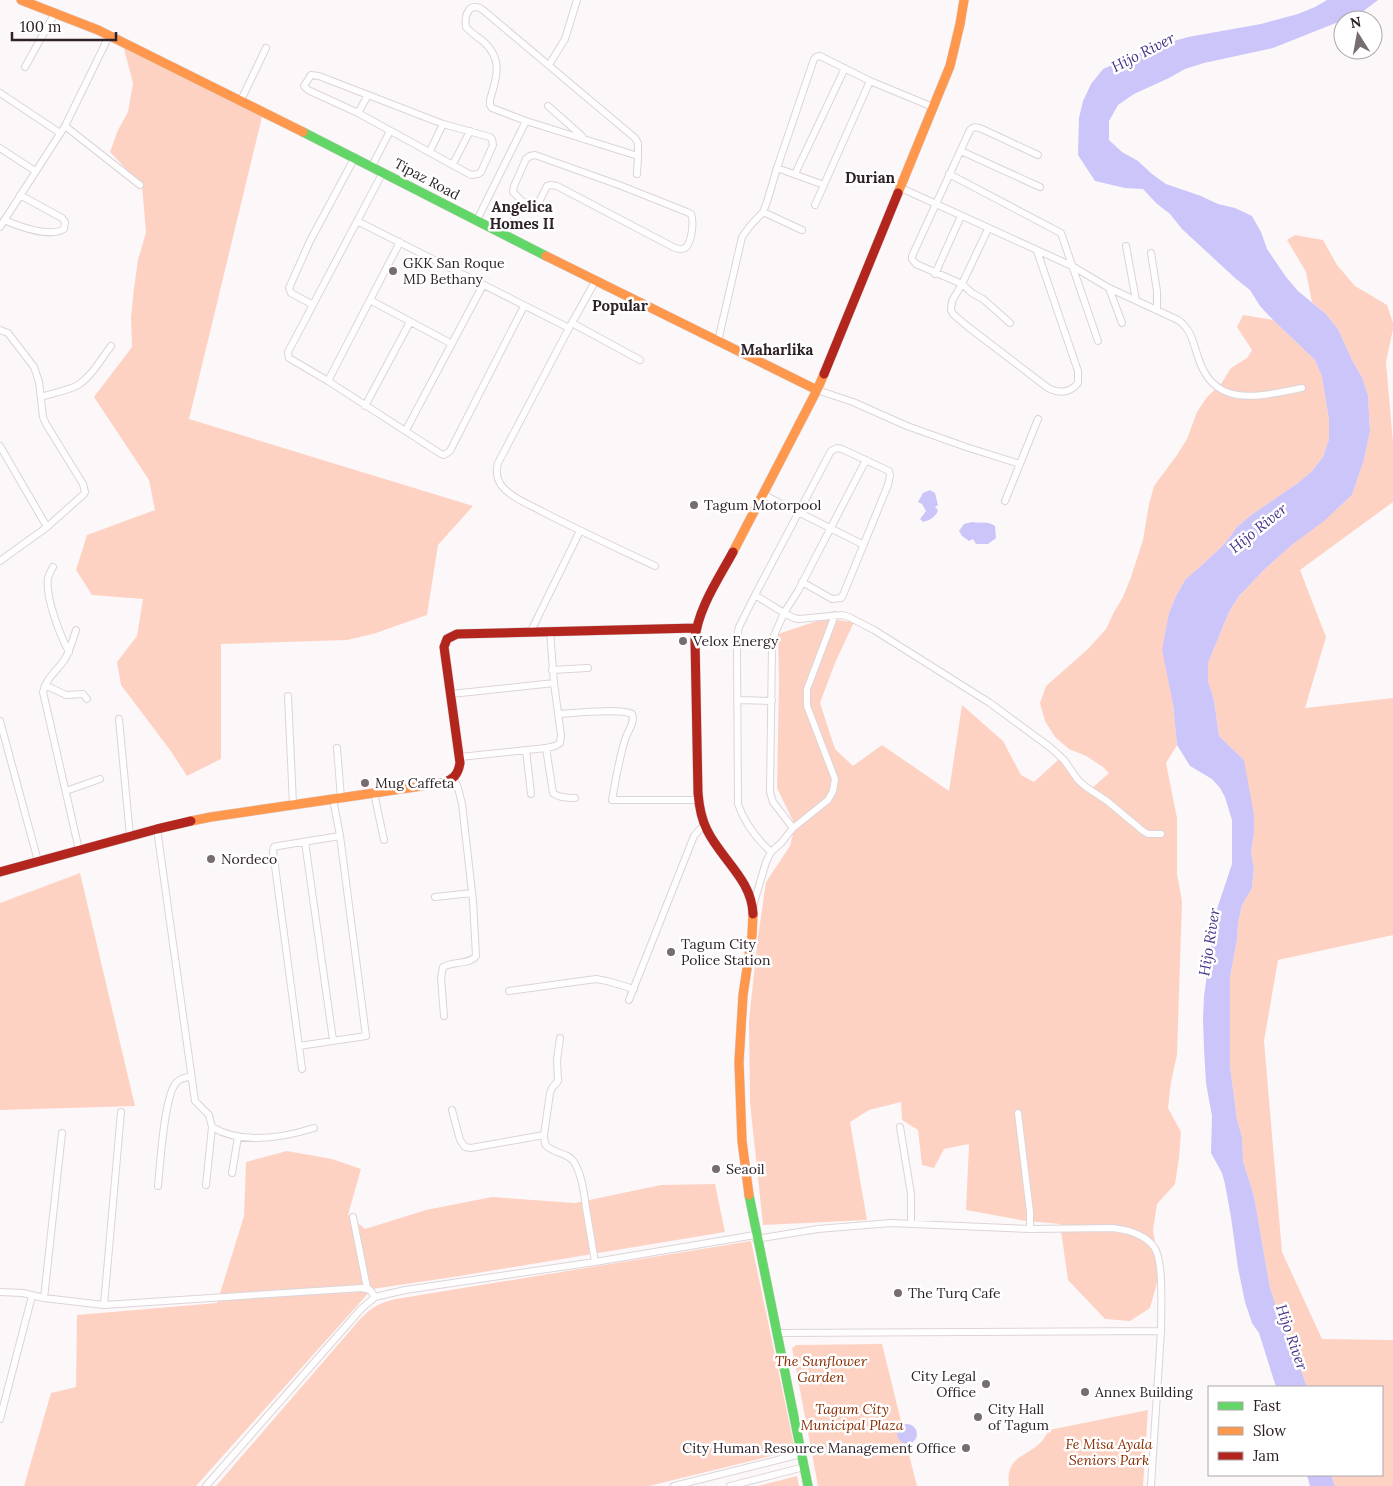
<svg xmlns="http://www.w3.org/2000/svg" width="1393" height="1486" viewBox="0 0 1393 1486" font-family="Lora,serif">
	<rect width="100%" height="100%" fill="#fcf8fa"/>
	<path fill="#fed2c3" d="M123,45L262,117L189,419L473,506L438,545L427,615L373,634L347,640L221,644V759L187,776L170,750L121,685L117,662L137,636L143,599L92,595L76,570L87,535L155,510L149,480L94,397L132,347L131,317L134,288L138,260L146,232L142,186L110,152L118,130L128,112L133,83Z
		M1295,235L1323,240L1337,265L1355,286L1387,305L1393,323V329L1386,362L1393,443V502L1300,570L1326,637L1305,708L1393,698V935L1278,960L1264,1041L1282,1252L1322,1339L1393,1340V1486H1335L1331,1475H1382V1387H1307L1297,1359L1282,1324L1270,1288L1254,1196L1243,1161L1242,1137L1237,1119L1230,1066V977L1237,940L1238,923L1242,905L1252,888L1254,870L1251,852L1254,833L1244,760L1219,736L1214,700L1208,681V663L1229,612L1239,596L1265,569L1293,544L1338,508L1352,495L1364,460L1370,431L1368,395L1362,377L1353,362L1338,329L1326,314L1312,302L1306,272L1287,240Z
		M1243,315L1273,320L1315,360L1322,377L1325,395L1329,420V439L1323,457L1312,471L1298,483L1251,515L1237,527L1226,542L1213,555L1185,580L1176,596L1169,613L1173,704L1177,745L1166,763L1177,818V874L1182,901L1177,1055L1171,1082L1168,1108L1181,1132L1179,1158L1175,1184L1157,1204L1153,1230L1157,1256V1283L1150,1308L1130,1321L1105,1319L1068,1280L1060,1224L1026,1221L966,1210L969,1144L944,1149L934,1168L922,1165L918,1130L902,1120L901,1102L869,1110L850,1122L867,1220L763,1225L750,1103L749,1020L758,937L766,882L790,846L795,825L777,788L779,682L778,634L814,622L828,619L854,622L835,663L820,703L835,749L853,766L882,745L949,791L962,705L1003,741L1021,775L1034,782L1058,760L1091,789L1109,773L1103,767L1086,756L1069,749L1055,737L1045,721L1040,703L1046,686L1088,649L1106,629L1114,612L1123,597L1131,577L1143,540L1149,504L1154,486L1177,455L1187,439L1197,412L1207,397L1221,384L1231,368L1247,358L1252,350L1237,327Z
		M80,873L135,1106L0,1110V903Z
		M287,1151L332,1159L361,1169L348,1215L365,1229L426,1210L492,1197L575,1203L661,1185L715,1184L725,1232L453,1277L372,1289L196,1486H24L51,1393L76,1387L77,1315L217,1303L244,1216L246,1162Z
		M751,1241L795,1450L649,1486H216L361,1318C372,1307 381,1302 396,1299Z
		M882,1344L902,1425L899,1429L904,1443H906L917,1486H818L792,1348L796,1345Z
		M1148,1410L1143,1486H1009C1005,1455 1027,1458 1043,1440C1045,1437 1047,1433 1049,1430Z
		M797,1476L799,1486H758Z"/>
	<path fill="#ccc5f9" d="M1327,0H1378L1361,13L1273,48L1204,63L1185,69L1169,78L1134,94L1118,105L1109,121V140L1122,152L1138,161L1152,174L1166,184L1201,196L1218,204L1235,208L1252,216L1261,232L1267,249L1286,277L1298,291L1326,314L1338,329L1353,362L1362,377L1368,395L1370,431L1364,460L1352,495L1324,521L1293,544L1265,569L1239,596L1229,612L1208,663V681L1214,700L1219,736L1244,760L1254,815V833L1251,852L1254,869L1252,888L1242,905L1238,923L1237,940L1230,977V1066L1237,1119L1242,1137L1243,1161L1254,1196L1270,1288L1282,1324L1297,1359L1307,1387H1276L1259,1333L1252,1323L1245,1302L1238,1268L1231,1217L1225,1184L1222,1173L1211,1153L1212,1116L1206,1083L1204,1049L1203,1019L1204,996L1216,912L1232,864V820L1225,797L1220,788L1212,779L1190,766L1177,745L1173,704L1162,650L1169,613L1176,596L1185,580L1213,555L1226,542L1237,527L1251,515L1298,483L1312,471L1323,457L1329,439V420L1322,377L1315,360L1273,320L1260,306L1250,290L1235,278L1182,229L1170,214L1156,203L1143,189L1125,188L1095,181L1078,155L1079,118L1083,101L1091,84L1103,69L1153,47L1188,37L1261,24L1298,14L1315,7Z
		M930,490L935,493L938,505L935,507L938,510C936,517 930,520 923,522L920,519L926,511L922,504L918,502L923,493Z
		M972,522C981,524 987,520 995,526L996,538L988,544H976L973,539L969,541L962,536L959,531L964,524Z
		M897 1434a10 10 0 1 1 20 0a10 10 0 1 1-20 0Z
		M1307,1475H1331L1335,1486H1310Z"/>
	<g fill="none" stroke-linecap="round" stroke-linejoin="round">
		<defs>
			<path id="street" d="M549,65L565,39L577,0
				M25,67L55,13
				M311,75L319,76L443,124L490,137L492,139L493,145L481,172L478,174L471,175L358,113L308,90L304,86Z
				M0,93L60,133
				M241,100L266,48
				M548,106L582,136
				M358,113L368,95
				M65,126L140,185
				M0,148L35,171
				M430,151L443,124
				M961,151L1040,187
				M535,155L619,185L687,212L691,214C694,221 692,243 685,248C681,250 677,249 673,247L557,186L551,185L547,186L539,202L535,205L523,202L513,192L514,186L526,159L530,156Z
				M453,164L470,131
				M372,166L390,131
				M777,168L824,185
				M383,172L288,352L289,358L328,381L441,454L444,455L450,451L524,306
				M637,174L638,156
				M795,174L845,68
				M949,174L1061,233L1098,341
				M901,188L1072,266L1109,288L1178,320C1191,329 1193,342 1198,357C1214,410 1260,396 1302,388
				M815,205L870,81
				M763,212L802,230
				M4,220C18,226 50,238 64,229L65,222L62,218L20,195
				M477,220L526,121L492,108L490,105V100C496,78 504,61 484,42C478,37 471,33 466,27C464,14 470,1 483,10L635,138L638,143V156L526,121
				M357,221L569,328
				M0,227L65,126L109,36
				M988,229L962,284L952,301L951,310L953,314L967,326L1048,388C1060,394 1070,393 1078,383V371L1037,251
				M505,236L523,202
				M1126,246L1136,300
				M1151,253L1157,291V310
				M935,274L961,216
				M596,280L569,328L498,463C496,471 496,477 501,485C511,498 529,504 543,512C580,531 617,548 655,566
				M1109,288L1122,323
				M370,300L452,344
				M313,305L291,293L289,288L310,241L355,157
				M572,323L640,360
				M1010,323L983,299L972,293L962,284L916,264L912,259V256L970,130C974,126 977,127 982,129L1038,155
				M0,330L8,333L34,367L39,382L43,417L46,424L83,484L85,492L84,494L47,527L0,561
				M718,341L742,237L750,226L763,212L767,202L777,168L814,59L816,57L820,56L870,81L933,107
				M328,381L400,242
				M817,390L853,402L907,426L966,447L1020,464
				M41,397C53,393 67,391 78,385C92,376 101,359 111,346
				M365,406L410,322
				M406,430L483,285
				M0,446L47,527
				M762,494L864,545
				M1005,501L1038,419
				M53,567C51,571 49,574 48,578C45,597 60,635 69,652
				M755,595L784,613L798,591L866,460
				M76,630C73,640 70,650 65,659C57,671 46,678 43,692L79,850
				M531,631L580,531
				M552,670L588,668
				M45,685L66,695L83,694L87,699
				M451,694L554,683
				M288,696L293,804
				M739,700L772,701
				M558,714C575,713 619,708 632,714C635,722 629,729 626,737C619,757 616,779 612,800H699
				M119,719L130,836
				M0,721L38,861
				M337,748L341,798
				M546,748L553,793C559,798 568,798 575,798
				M526,750L531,794
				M460,757L546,748L555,746L560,743L561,735L554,683L550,631
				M66,791L100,779
				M374,793L384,840
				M793,828L773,802L770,792L772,646L773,638L784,613L794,618L799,619L842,615L849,617L874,630L990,703L1051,748L1064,760L1078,780L1086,787L1107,801L1143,831L1148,834H1161
				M157,829L195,1101L209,1115L212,1127C242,1145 282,1138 314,1128
				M305,842L333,1040
				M771,852C757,839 744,822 738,804L737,653V636L739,627L755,595L831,451L837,448L842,449L889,471L890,475L888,485L843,595L841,598L832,599L802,582
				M435,897L472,893
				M753,906L766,862L771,852L781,843L793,828L828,800L833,791L835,779L807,706V689L835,615
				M509,991L596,979L607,981L634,989
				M629,1000L694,836L700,829L705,827
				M444,1016L441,978L443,967C453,961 469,965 476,956L473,901L462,804L458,788L454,779
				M560,1038L557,1060L558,1081L552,1088L550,1093L544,1135L545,1144C552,1154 568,1152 574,1162C582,1175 584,1193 586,1208C589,1226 592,1244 595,1262
				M299,1046L366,1036L340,836L333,799
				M302,1069L273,851L274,847L278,846L340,836
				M452,1110L460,1140L465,1147L471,1148L544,1135
				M1018,1113L1030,1212V1229
				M900,1127L911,1194V1223
				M232,1173L238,1137
				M206,1185L212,1127
				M158,1186C160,1167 164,1093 177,1082C181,1078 186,1077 191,1077
				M353,1217L367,1288
				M756,1239L818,1229L891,1223L1030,1229L1113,1228C1128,1230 1145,1234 1154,1247C1164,1260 1161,1312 1161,1331
				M0,1292L23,1293L44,1298L104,1305L362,1288L370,1290L375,1297
				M44,1298L62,1133
				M104,1305L121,1112
				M778,1333L1161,1331L1151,1486
				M0,1419L32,1296
				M206,1486L361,1309L375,1297L405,1290L595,1262L755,1235
				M674,1486L801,1454
				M730,1486L804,1467"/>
			<path id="fast" d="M303,132L546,256
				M749,1195L808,1486"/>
			<path id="slow" d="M21,0L98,30L303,132
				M898,193L950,66L960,24L964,0
				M546,256L817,390
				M733,552L817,390L824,374
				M191,821L211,817L442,783
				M749,1195L742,1141L739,1062L743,995L752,935L753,914"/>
			<path id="jam" d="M824,374L898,193
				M733,552C719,578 697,610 695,640L698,793C699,806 701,818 707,830C721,859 752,880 753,914
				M442,783C453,780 458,775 460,763L444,647L447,639L457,634L696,628
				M0,872L157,829L191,821"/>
		</defs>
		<use href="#street" stroke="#dcd4d8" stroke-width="8"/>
		<use href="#fast" stroke="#dcd4d8" stroke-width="10"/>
		<use href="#slow" stroke="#dcd4d8" stroke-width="10"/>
		<use href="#jam" stroke="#dcd4d8" stroke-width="10"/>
		<use href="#street" stroke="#fffefe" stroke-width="6"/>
		<use href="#fast" stroke="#63d668" stroke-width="9"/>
		<use href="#slow" stroke="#ff974d" stroke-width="9"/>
		<use href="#jam" stroke="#b3261e" stroke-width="9"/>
	</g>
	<g fill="#766c72" stroke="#fff" stroke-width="2">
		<circle cx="393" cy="271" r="5"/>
		<circle cx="694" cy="505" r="5"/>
		<circle cx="683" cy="641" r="5"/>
		<circle cx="365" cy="783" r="5"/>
		<circle cx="211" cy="859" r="5"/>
		<circle cx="671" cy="952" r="5"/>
		<circle cx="716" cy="1169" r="5"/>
		<circle cx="898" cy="1293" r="5"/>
		<circle cx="986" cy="1384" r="5"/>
		<circle cx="1085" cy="1392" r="5"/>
		<circle cx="978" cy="1417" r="5"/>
		<circle cx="966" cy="1448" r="5"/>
	</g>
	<g text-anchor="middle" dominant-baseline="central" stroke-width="5" stroke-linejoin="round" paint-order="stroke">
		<g font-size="14" fill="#2e2128" stroke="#fff">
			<text transform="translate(427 179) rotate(28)">Tipaz Road</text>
		</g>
		<g font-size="14" fill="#2e2128" stroke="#fff" text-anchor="start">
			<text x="403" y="263">GKK San Roque<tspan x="403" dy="16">MD Bethany</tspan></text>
			<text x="704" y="505">Tagum Motorpool</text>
			<text x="693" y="641">Velox Energy</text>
			<text x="375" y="783">Mug Caffeta</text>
			<text x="221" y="859">Nordeco</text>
			<text x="681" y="944">Tagum City<tspan x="681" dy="16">Police Station</tspan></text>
			<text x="726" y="1169">Seaoil</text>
			<text x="908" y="1293">The Turq Cafe</text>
			<text x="976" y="1376" text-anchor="end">City Legal<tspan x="976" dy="16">Office</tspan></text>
			<text x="1095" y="1392">Annex Building</text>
			<text x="988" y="1409">City Hall<tspan x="988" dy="16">of Tagum</tspan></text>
			<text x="956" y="1448" text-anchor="end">City Human Resource Management Office</text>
		</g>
		<g font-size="14" font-style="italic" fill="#882c00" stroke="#fff">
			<text x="821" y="1361">The Sunflower<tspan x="821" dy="16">Garden</tspan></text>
			<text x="852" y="1409">Tagum City<tspan x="852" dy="16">Municipal Plaza</tspan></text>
			<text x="1109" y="1444">Fe Misa Ayala<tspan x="1109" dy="16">Seniors Park</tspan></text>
		</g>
		<g font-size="15" font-style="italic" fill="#463286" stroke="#fff">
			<text transform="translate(1143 52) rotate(-27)">Hijo River</text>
			<text transform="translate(1258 528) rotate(-39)">Hijo River</text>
			<text transform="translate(1209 942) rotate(-81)">Hijo River</text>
			<text transform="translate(1292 1337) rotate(71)">Hijo River</text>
		</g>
		<g font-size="15" font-weight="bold" fill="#2e2128" stroke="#fff">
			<text x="870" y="177">Durian</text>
			<text x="522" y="206">Angelica<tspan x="522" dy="17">Homes II</tspan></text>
			<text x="620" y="305">Popular</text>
			<text x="777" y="349">Maharlika</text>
		</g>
	</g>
	<rect x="1208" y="1386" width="175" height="90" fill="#ffffff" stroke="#aba6a9"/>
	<rect x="1218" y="1402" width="25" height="8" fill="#63d668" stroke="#aba6a9"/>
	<text x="1253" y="1411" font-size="15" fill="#2e2128">Fast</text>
	<rect x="1218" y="1427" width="25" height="8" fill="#ff974d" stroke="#aba6a9"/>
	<text x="1253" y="1436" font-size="15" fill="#2e2128">Slow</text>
	<rect x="1218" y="1452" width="25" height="8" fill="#b3261e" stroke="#aba6a9"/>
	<text x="1253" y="1461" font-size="15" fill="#2e2128">Jam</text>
	<g transform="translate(1358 35) rotate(349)"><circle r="24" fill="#ffffff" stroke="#aba6a9"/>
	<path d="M0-4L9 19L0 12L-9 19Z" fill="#766c72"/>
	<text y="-8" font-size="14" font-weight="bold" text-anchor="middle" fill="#2e2128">N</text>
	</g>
	<path d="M12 32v8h104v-8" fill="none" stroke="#2e2128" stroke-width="2.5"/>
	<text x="20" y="32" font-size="15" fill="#2e2128" stroke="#ffffff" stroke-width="4" paint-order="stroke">100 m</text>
</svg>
